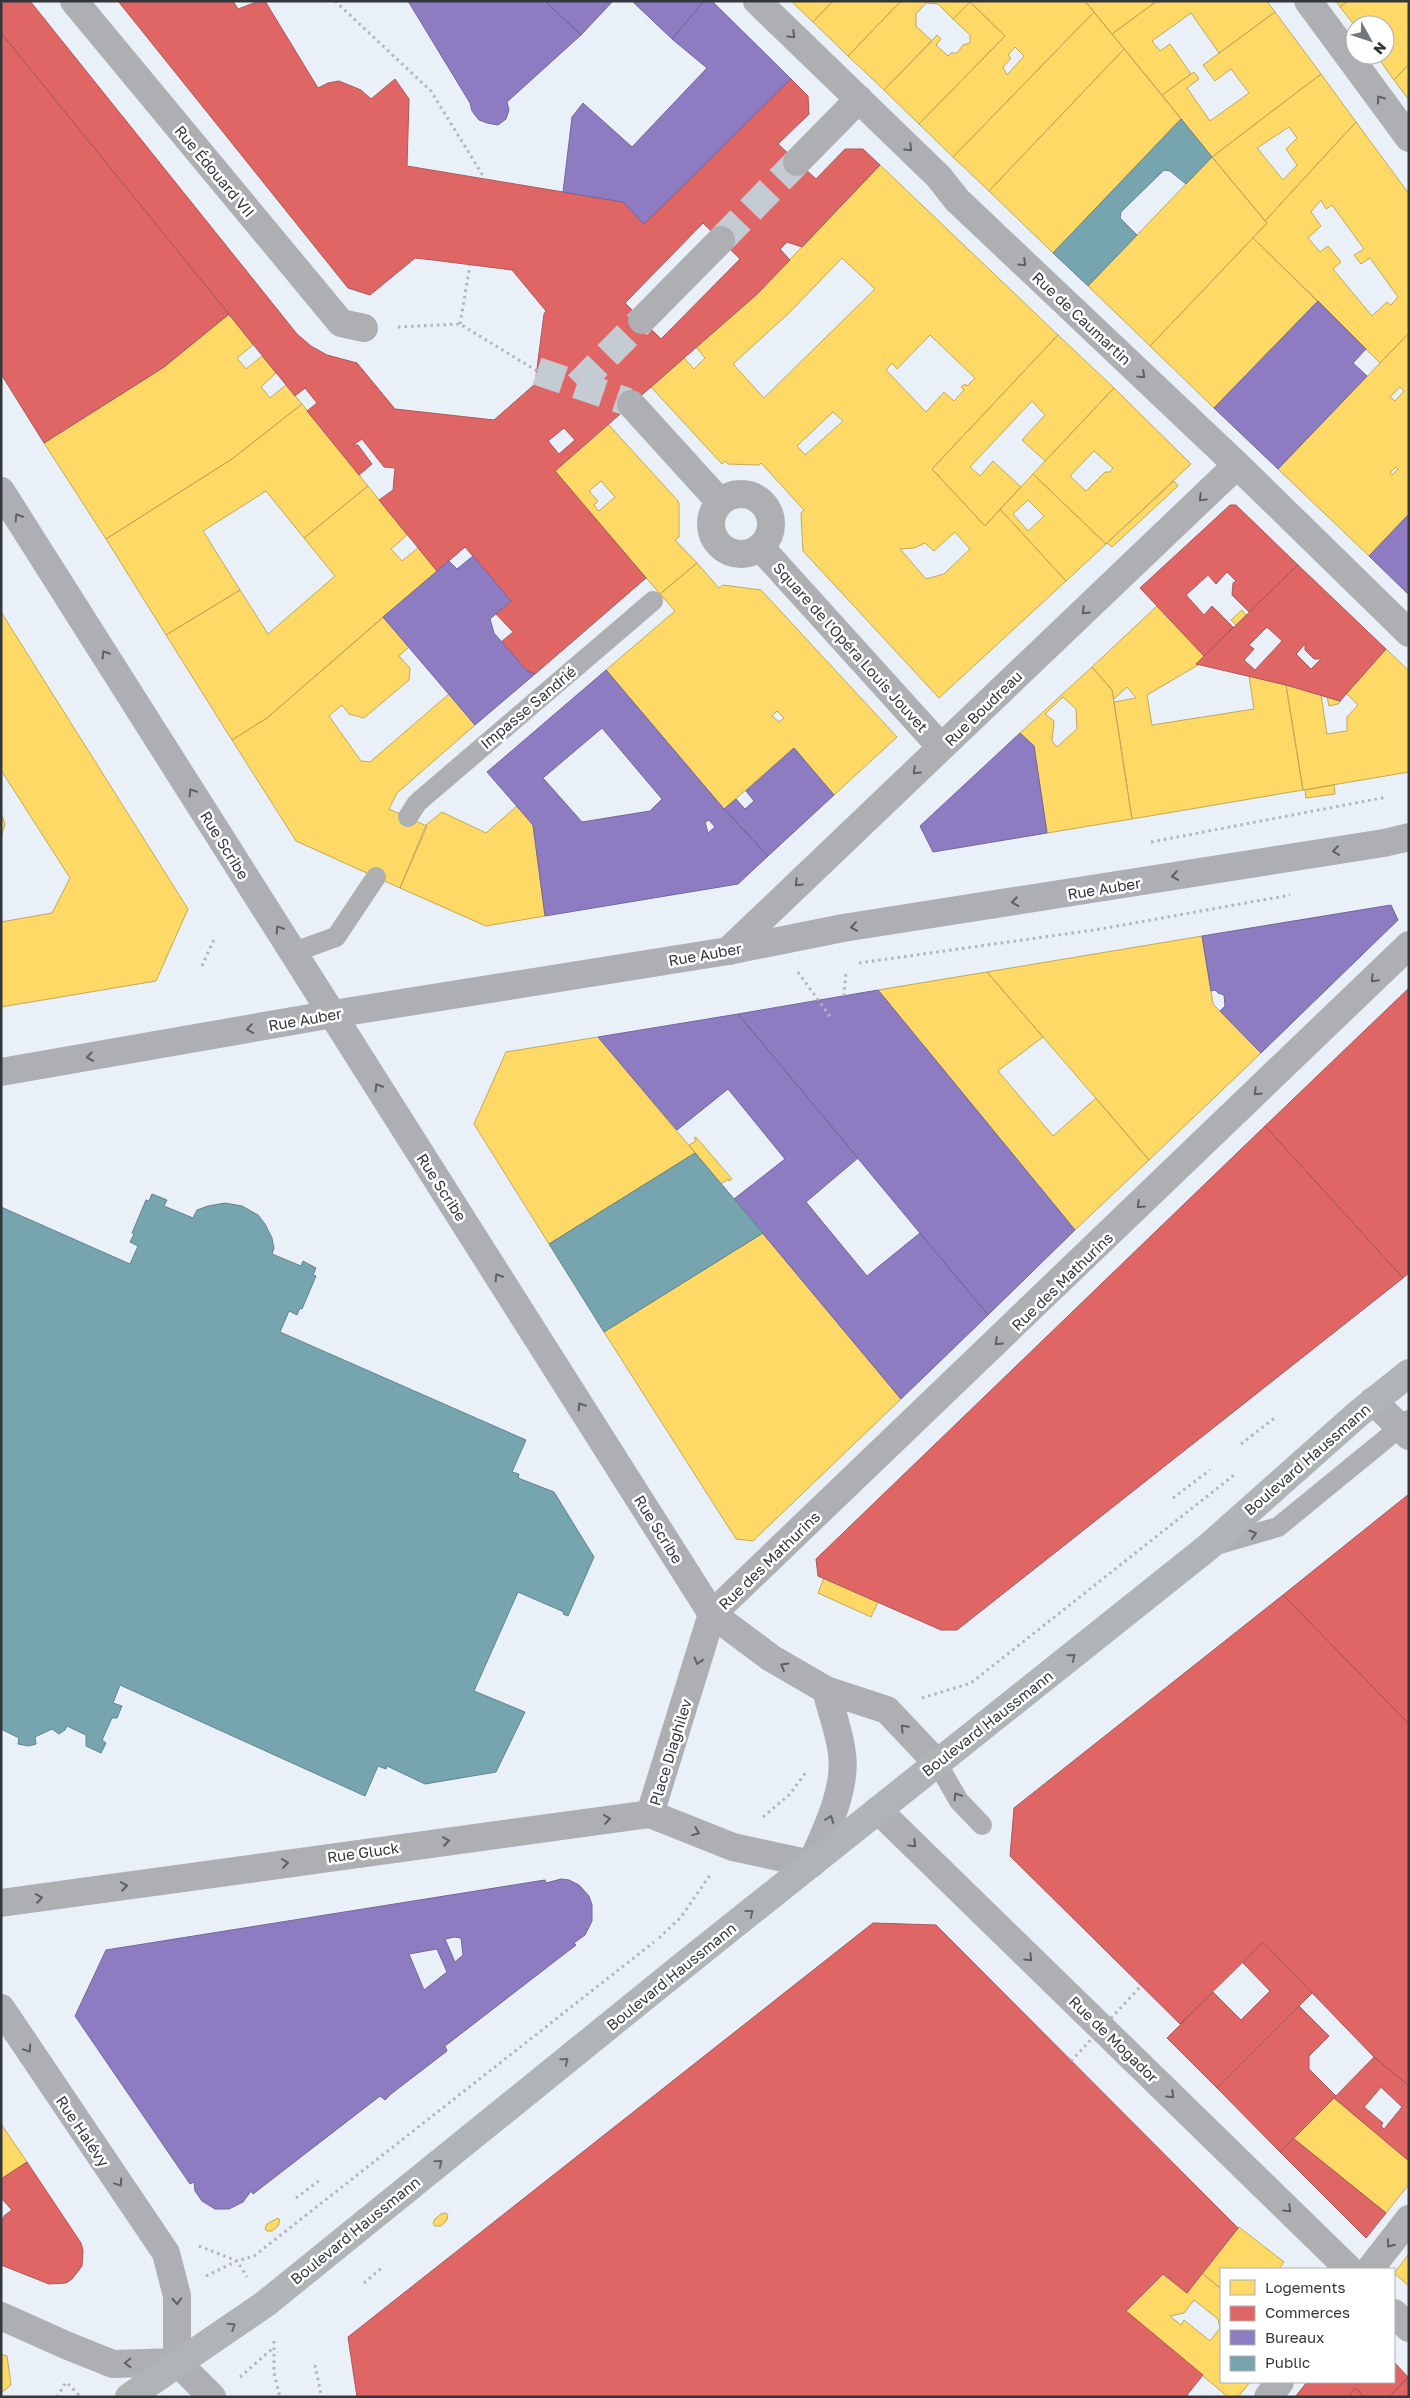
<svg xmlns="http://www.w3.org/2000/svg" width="1410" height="2398" viewBox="0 0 1410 2398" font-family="'Golos Text',sans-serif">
	<rect width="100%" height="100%" fill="#e9f0f7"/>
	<path fill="#ffd966" stroke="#c2a859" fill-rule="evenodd" d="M791,1H833L813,22Z
		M833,1H901L848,56L813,22Z
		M901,1L970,2L953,19L938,4L926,3L916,14V26L932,41L884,90L848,56Z
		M1085,1H1157L1112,34Z
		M1085,1L1094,12L953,157L919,124L1005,36L969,1ZM1015,47L1024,56L1007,75L1003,67L1011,58L1008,55Z
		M1157,1H1267L1275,12L1219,53L1191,13L1152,41L1160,51L1170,44L1191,74L1162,95L1112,34Z
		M1336,1H1348L1340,7Z
		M1348,1H1409V64L1394,80L1376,55H1385V25L1355,26L1340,7Z
		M970,2L1005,36L919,124L884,90L937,35L941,39L936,45L948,56L951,53H957L963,45L970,43V35L953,19Z
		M1094,12L1124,49L989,191L953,157Z
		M1275,12L1321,74L1212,157L1162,95L1194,72L1199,79L1187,88L1210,121L1249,93L1231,69L1215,81L1203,65Z
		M1124,49L1181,119L1053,253L989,191Z
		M1409,64V100L1394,80Z
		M1321,74L1356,122L1265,221L1212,157ZM1289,127L1297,138L1286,149L1297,165L1283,180L1257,148Z
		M1356,122L1409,194V333L1380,363L1253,238L1267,223L1265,221ZM1321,200L1326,209L1332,205L1364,249L1354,255L1361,264L1370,258L1398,297L1391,305L1387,302L1372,316L1333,269L1341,262L1328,246L1320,252L1308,238L1321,226L1311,212Z
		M1212,157L1267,223L1150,346L1088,286Z
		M880,165L1058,335L932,469L985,526L1000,509L1066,581L939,698L803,551L801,513L804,510L761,463L759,465L728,464L725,461L722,464L651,387L684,358L694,369L705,358L696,347L756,295ZM842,258L875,289L764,398L733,364L790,312ZM930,335L975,378L967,386L965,384L961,387L964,390L954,401L944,392L926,412L886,370L892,363L897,369ZM833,412L843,421L805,455L797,446ZM955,532L970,549L944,574L926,579L900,549L914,548L925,543L934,551Z
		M1253,238L1318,301L1214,408L1150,346Z
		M229,314L253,345L237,358L246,369L262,356L276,373L261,387L270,398L286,385L302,404L232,459L106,539L44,443L164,367Z
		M1409,333V514L1369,556L1278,469ZM1400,387L1404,391L1395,401L1390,397ZM1396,467L1398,469L1392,475L1390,473Z
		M1058,335L1114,388L1045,461L1022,440L1045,415L1032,401L970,467L980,476L993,461L1021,487L985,526L932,469Z
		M1114,388L1191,464L1106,544L1033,474ZM1094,451L1113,468L1110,472H1105L1086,491L1070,476Z
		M302,404L368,486L304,538L266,491L203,531L240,590L166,635L106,539L232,459Z
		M607,423L678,501H677L679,503V537L675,540L697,563L660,594L555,471ZM601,481L615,497L599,511L594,505L598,501L589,491Z
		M1033,474L1106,544L1066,581L1000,509ZM1028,500L1044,516L1028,531L1013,514Z
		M1174,481L1178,486L1112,547L1107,543Z
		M368,486L407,535L391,549L402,561L418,548L437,571L267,718L232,740L166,635L240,590L268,634L335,576L304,538Z
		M697,563L719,588L723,585L761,590L897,737L834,795L794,748L724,809L606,670L675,611L660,594ZM777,711L784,718L779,722L772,716Z
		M1157,606L1204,656L1196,664L1198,665L1147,695L1152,725L1254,709L1249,676L1286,685L1303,790L1132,819L1114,702L1136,698L1127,687L1114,699L1112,690L1092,667Z
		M1242,610L1246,615L1236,625L1231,620Z
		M1,612L188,909L156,981L1,1007V922L52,913L70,878L1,770Z
		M383,617L409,647L399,656L410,668L409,680L364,718L349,714L342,705L329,716L361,761L370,762L449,694L475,725L397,793L389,809L427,826L400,888L296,841L232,740L267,718Z
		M1386,649L1409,671V772L1303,790L1286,685L1321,695L1327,734L1347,731V717L1358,705L1346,693Z
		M1092,667L1112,690L1132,819L1047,833L1034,746L1020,733ZM1063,697L1076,709L1077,729L1057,747L1052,741L1054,721L1045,714Z
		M1327,697L1340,701H1341L1338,704L1329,706Z
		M1334,785L1335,794L1306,798L1305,790Z
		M517,806L533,825L545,916L486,926L400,888L426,825L442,812L486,833Z
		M1,813L5,824L1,837Z
		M1202,936L1213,1004L1261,1053L1149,1160L987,972Z
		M987,972L1043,1037L998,1071L1053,1136L1096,1098L1149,1160L1075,1230L878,990Z
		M598,1037L695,1153L549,1244L474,1124L506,1052Z
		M696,1137L732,1179L729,1181L728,1179L721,1184L689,1145L696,1141L694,1138Z
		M763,1233L901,1399L753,1541L736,1539L604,1332Z
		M824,1578L878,1602L871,1617L818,1593Z
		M1334,2098L1409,2161V2184L1386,2213L1293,2138Z
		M1,2124L27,2162L1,2179Z
		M446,2213L448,2215L447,2220L441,2226H435L433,2224L435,2219L441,2214Z
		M278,2218L280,2220L278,2226L272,2231H267L265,2229L267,2224Z
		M1239,2227L1284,2262L1279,2269H1221V2289L1202,2273Z
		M1409,2254V2286L1394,2273Z
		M1202,2273L1221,2289V2382H1250L1238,2397H1228L1126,2311L1163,2274L1187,2293ZM1194,2300L1218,2319L1220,2328L1210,2341L1184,2320L1181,2325L1170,2316L1184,2313Z
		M1,2354L7,2356L11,2385L1,2393Z"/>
	<path fill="#e06666" stroke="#ac5859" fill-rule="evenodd" d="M1,1H30L297,334L311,346L327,355L357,363L395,409L494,420L535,384L544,314L546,311L512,270L433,260L415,258L370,295L348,288L118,1H233L238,9L259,1H265L318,88L328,83L339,81L361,90L371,99L395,79L409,99L407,166L623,202L644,224L791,79L808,96L809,114L778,144L816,179L845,149H863L880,165L802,247L787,242L780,249L790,260L756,295L555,471L646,578L535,674L527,671L501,642L513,632L496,614L511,601L465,547L437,571L379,500L393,490L395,468L384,467L362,439L353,445H358L372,464L359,475L307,411L317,403L305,388L295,396L1,33ZM703,223L740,259L661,339L625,303ZM564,428L575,440L559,454L548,441Z
		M1,33L229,314L164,367L44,443L1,374Z
		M1230,505H1236L1298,565L1249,612L1232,595L1233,583L1236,581L1227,572L1216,584L1208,575L1186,595L1204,615L1212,606L1233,627L1204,656L1140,588Z
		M1298,565L1386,649L1340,701L1286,685L1196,664ZM1267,627L1282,641L1255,670L1244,660L1254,649L1249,645ZM1305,644V650L1314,659H1321L1311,669L1296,654Z
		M1409,988V1273L1403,1278L1265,1126Z
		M1265,1126L1403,1278L957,1630H941L818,1576L816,1559Z
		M1409,1494V1724L1283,1595Z
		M1283,1595L1409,1724V2086L1374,2057L1263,1942L1180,2024L1010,1856L1014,1808Z
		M873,1923L936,1925L1238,2228L1187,2293L1163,2274L1126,2311L1203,2375L1187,2395L1189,2397H357L348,2337Z
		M1263,1942L1312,1993L1217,2088L1167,2038L1213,1992L1241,2020L1270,1991L1243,1963Z
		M1299,2006L1329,2036L1309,2056V2069L1336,2096L1280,2152L1217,2088Z
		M1374,2057L1409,2086V2161L1334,2098ZM1381,2087L1402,2107L1384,2129L1381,2126L1383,2123L1364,2107Z
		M1293,2138L1386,2213L1366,2238L1280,2152Z
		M27,2162L81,2243L83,2250L82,2266L72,2279L66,2283L49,2284L1,2265V2221L5,2215L12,2210L1,2198V2179Z
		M1394,2362L1408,2377L1389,2397H1365L1355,2388L1348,2397H1295L1307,2382H1394Z
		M1408,2377L1409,2397H1389Z
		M1355,2388L1365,2397H1348Z"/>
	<path fill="#8e7cc3" stroke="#72679a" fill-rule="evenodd" d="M408,1H545L581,35L507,102L509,110L506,119L498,125L487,123L479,120L472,111L470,103Z
		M545,1H613L581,35Z
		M632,1H704L672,39Z
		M704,1H712L791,79L644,224L623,202L563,192L572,117L583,103L632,147L707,68L672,39Z
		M1318,301L1366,349L1353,363L1367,376L1278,469L1214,408Z
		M1409,514V595L1369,556Z
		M473,556L511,601L490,619L494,633L527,671L535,674L475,725L383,617L449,561L457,569Z
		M606,670L724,809L768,856L738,884L545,916L533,825L487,772ZM602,728L662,799L650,811L582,822L543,778ZM709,820L715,827L708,833L705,822Z
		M1020,733L1034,746L1047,833L933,852L920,826Z
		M794,748L834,795L768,856L724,809L736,799L745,809L754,801L746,791Z
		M1391,905L1398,920L1261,1053L1220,1011L1225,1006L1224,995L1218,993L1215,990L1211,991L1202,936Z
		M878,990L1075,1230L988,1315L738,1014Z
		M738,1014L858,1158L806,1202L867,1276L920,1233L988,1315L901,1399L734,1199L785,1159L728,1089L677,1130L598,1037Z
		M561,1879L569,1880L579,1885L589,1896L592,1905V1921L585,1935L574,1943L576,1945L445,2046L447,2051L391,2094L385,2100L380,2096L253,2194L251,2191L243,2202L229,2209H215L202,2201L195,2191L194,2182L190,2184L75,2016L106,1950L545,1880L546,1883ZM455,1937L461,1938L463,1955L455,1962L445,1939ZM437,1949L447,1972L424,1990L409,1954Z"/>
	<path fill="#76a5af" stroke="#62848c" d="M1181,119L1212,157L1186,184L1170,171L1164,170L1121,212L1120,218L1137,235L1088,286L1053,253Z
		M695,1153L763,1233L604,1332L549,1244Z
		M152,1194L167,1200L164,1206L193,1218L197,1210L208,1206L225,1203L242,1206L258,1215L265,1224L272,1238L274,1248L272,1254L301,1266L303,1261L316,1268L313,1275L316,1276L302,1309L300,1308L297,1315L289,1311L280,1332L526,1440L512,1472L519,1474L518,1478L554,1492L594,1557L568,1616L563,1614L564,1612L518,1592L474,1691L525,1712L496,1772L425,1784L387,1766L386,1769L378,1766L365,1796L120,1685L113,1703L122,1706L117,1718H112L102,1740L106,1743L101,1753L86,1746V1735L67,1726L65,1730L59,1734L52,1729L35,1737L36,1744L29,1746L18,1744L19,1738L1,1729V1207L130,1264L138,1246L130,1242L134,1234L132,1233L146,1200L149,1201Z"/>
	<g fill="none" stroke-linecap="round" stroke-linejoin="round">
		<path stroke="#c4cbd2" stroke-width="28" stroke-dasharray="28 14" stroke-linecap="butt" d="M721,240L797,162
			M537,371L628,402
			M578,385L642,320"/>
		<path stroke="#b2b5ba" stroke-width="3" stroke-dasharray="2.5 4" stroke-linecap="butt" d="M335,1L431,91L485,179
			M460,324L470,265
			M398,327L460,324L537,371
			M1151,842L1387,797
			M859,963L1101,929L1290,895
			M202,966L215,937
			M798,972L831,1018
			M844,996L846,971
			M1241,1444L1277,1416
			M1173,1498L1210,1470
			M922,1698L971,1683L1234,1475
			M763,1817L790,1794L806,1772
			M659,1938L681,1917L710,1875
			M296,2198L320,2180
			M199,2246L237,2261L247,2277
			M206,2276L237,2261L254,2256L654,1942
			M364,2283L384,2266
			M274,2341V2373L280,2397
			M315,2365L321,2394
			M240,2377L273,2348
			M68,2384L81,2397
			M57,2397L66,2382"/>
		<path stroke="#aeafb3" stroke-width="20" d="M408,817L417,803L653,601
			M294,952L336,937L376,877
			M1213,1546L1278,1527L1409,1420
			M937,1763L959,1801L982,1825"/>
		<path stroke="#aeafb3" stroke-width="28" d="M74,1L341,323L364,328
			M757,1L939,177L957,200L1237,465L1409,633
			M1308,1L1409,138
			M797,162L859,99
			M642,320L721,240
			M631,404L720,502
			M711 524a30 30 0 1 1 60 0a30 30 0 1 1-60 0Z
			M760,547L941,747
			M728,951L1237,465
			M1373,1401L1409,1436
			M826,1690L887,1710L937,1763
			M878,1810L1349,2269
			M650,1814L712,1614L1409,945
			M1,1903L650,1814L733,1847L811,1864
			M1370,2269L1409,2219
			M1394,2313L1409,2328
			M1,2316L68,2346L113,2364L177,2362
			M1268,2397L1280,2382"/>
		<path stroke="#adafb4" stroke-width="28" d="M1,491L712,1614L771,1658L826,1690C831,1711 840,1733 842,1754C847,1789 825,1833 811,1864
			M1,1072L333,1014L728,951L843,928L1384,843L1409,837
			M1,2008L166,2253L177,2296V2362L212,2397"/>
		<path stroke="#afb4b7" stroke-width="28" d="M129,2397L265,2304L684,1965L1207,1548L1359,1413L1409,1373"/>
		<path stroke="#b2b5ba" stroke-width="3" stroke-dasharray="2.5 4" stroke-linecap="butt" d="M1071,2061L1141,1986"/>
	</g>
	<defs><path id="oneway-chevron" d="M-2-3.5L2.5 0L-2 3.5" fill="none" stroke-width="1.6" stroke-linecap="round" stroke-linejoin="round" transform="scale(1.25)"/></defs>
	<g stroke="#5d6166">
		<use href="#oneway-chevron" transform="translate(792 35) rotate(44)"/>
		<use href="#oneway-chevron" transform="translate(1380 99) rotate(-126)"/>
		<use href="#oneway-chevron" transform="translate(909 148) rotate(44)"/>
		<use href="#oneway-chevron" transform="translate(1023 263) rotate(43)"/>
		<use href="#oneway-chevron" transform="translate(1142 375) rotate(43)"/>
		<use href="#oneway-chevron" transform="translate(1202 498) rotate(136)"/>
		<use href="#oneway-chevron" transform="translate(18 517) rotate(-122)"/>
		<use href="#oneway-chevron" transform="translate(1085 611) rotate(136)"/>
		<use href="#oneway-chevron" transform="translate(105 654) rotate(-122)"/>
		<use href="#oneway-chevron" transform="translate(916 771) rotate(137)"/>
		<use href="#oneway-chevron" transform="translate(192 792) rotate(-122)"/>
		<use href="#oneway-chevron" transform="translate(1336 851) rotate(171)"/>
		<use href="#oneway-chevron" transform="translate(1175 876) rotate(171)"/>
		<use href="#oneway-chevron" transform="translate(798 883) rotate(136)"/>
		<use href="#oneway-chevron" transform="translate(1015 902) rotate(171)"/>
		<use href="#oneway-chevron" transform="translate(854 927) rotate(172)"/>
		<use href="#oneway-chevron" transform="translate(279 929) rotate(-123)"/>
		<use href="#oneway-chevron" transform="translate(1374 979) rotate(135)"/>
		<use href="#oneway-chevron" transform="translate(250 1029) rotate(170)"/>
		<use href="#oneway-chevron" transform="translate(90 1057) rotate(170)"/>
		<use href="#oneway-chevron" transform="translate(378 1087) rotate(-122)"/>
		<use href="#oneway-chevron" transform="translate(1257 1092) rotate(136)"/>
		<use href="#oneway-chevron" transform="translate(1140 1205) rotate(136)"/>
		<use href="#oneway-chevron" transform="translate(498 1277) rotate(-122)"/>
		<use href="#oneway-chevron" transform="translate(998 1342) rotate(136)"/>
		<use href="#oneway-chevron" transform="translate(581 1406) rotate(-123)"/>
		<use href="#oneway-chevron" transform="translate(1253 1534) rotate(-17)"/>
		<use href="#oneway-chevron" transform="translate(698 1661) rotate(107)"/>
		<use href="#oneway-chevron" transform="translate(784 1666) rotate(-150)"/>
		<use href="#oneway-chevron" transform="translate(904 1728) rotate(-134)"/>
		<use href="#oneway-chevron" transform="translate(957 1796) rotate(-122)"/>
		<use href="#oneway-chevron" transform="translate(607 1819) rotate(-8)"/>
		<use href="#oneway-chevron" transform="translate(830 1819) rotate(-69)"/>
		<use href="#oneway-chevron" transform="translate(696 1832) rotate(22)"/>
		<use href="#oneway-chevron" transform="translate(446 1841) rotate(-8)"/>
		<use href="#oneway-chevron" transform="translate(913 1844) rotate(44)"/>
		<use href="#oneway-chevron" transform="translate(285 1863) rotate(-8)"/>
		<use href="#oneway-chevron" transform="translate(124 1886) rotate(-8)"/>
		<use href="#oneway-chevron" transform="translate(39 1898) rotate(-8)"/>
		<use href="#oneway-chevron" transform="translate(1029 1958) rotate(44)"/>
		<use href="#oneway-chevron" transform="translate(28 2049) rotate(56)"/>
		<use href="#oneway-chevron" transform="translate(1171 2095) rotate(44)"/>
		<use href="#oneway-chevron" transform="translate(119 2183) rotate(56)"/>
		<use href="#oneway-chevron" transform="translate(1288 2209) rotate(44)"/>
		<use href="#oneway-chevron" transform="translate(1390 2244) rotate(128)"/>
		<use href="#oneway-chevron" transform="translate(177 2301) rotate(87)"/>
		<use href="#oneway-chevron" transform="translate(128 2363) rotate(179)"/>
	</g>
	<g stroke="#64696d">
		<use href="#oneway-chevron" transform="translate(1072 1657) rotate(-39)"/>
		<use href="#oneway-chevron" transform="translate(750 1913) rotate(-38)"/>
		<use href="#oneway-chevron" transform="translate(565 2061) rotate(-39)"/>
		<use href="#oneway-chevron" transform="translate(439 2163) rotate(-39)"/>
		<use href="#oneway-chevron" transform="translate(232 2326) rotate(-33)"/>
	</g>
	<g text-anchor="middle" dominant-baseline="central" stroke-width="5" stroke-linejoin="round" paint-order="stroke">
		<g font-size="15" fill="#32373c" stroke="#fff">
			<text transform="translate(215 171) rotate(50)">Rue Édouard VII</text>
			<text transform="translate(1082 318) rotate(43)">Rue de Caumartin</text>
			<text transform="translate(851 647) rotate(48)">Square de l'Opéra Louis Jouvet</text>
			<text transform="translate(528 707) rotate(-40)">Impasse Sandrié</text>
			<text transform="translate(983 708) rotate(-44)">Rue Boudreau</text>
			<text transform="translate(225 845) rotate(58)">Rue Scribe</text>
			<text transform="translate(1104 888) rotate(-9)">Rue Auber</text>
			<text transform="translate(705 954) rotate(-10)">Rue Auber</text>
			<text transform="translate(305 1019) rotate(-10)">Rue Auber</text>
			<text transform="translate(442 1187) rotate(57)">Rue Scribe</text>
			<text transform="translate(1062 1281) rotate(-44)">Rue des Mathurins</text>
			<text transform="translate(1307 1459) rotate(-41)">Boulevard Haussmann</text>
			<text transform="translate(659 1529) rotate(58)">Rue Scribe</text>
			<text transform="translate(769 1560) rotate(-44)">Rue des Mathurins</text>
			<text transform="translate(987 1723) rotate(-38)">Boulevard Haussmann</text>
			<text transform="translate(670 1752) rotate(-73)">Place Diaghilev</text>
			<text transform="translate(363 1852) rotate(-8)">Rue Gluck</text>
			<text transform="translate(671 1976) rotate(-39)">Boulevard Haussmann</text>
			<text transform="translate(1114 2039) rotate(44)">Rue de Mogador</text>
			<text transform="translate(83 2131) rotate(56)">Rue Halévy</text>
			<text transform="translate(355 2230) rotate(-39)">Boulevard Haussmann</text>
		</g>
	</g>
	<rect width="1410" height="2398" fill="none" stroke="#32373c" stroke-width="5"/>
	<rect x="1220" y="2268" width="175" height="115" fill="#ffffff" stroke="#adafb1"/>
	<rect x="1230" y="2280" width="25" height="15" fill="#ffd966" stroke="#adafb1"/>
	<text x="1265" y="2293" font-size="15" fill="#32373c">Logements</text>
	<rect x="1230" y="2306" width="25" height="15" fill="#e06666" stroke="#adafb1"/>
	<text x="1265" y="2318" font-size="15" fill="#32373c">Commerces</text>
	<rect x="1230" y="2330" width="25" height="15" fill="#8e7cc3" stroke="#adafb1"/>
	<text x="1265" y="2343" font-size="15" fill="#32373c">Bureaux</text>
	<rect x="1230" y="2356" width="25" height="15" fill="#76a5af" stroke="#adafb1"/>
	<text x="1265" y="2368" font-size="15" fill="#32373c">Public</text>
	<g transform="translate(1370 40) rotate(130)"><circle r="24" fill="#ffffff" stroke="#adafb1"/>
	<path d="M0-4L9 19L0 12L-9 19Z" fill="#72787d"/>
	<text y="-8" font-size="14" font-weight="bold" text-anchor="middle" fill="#32373c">N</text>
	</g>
</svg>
